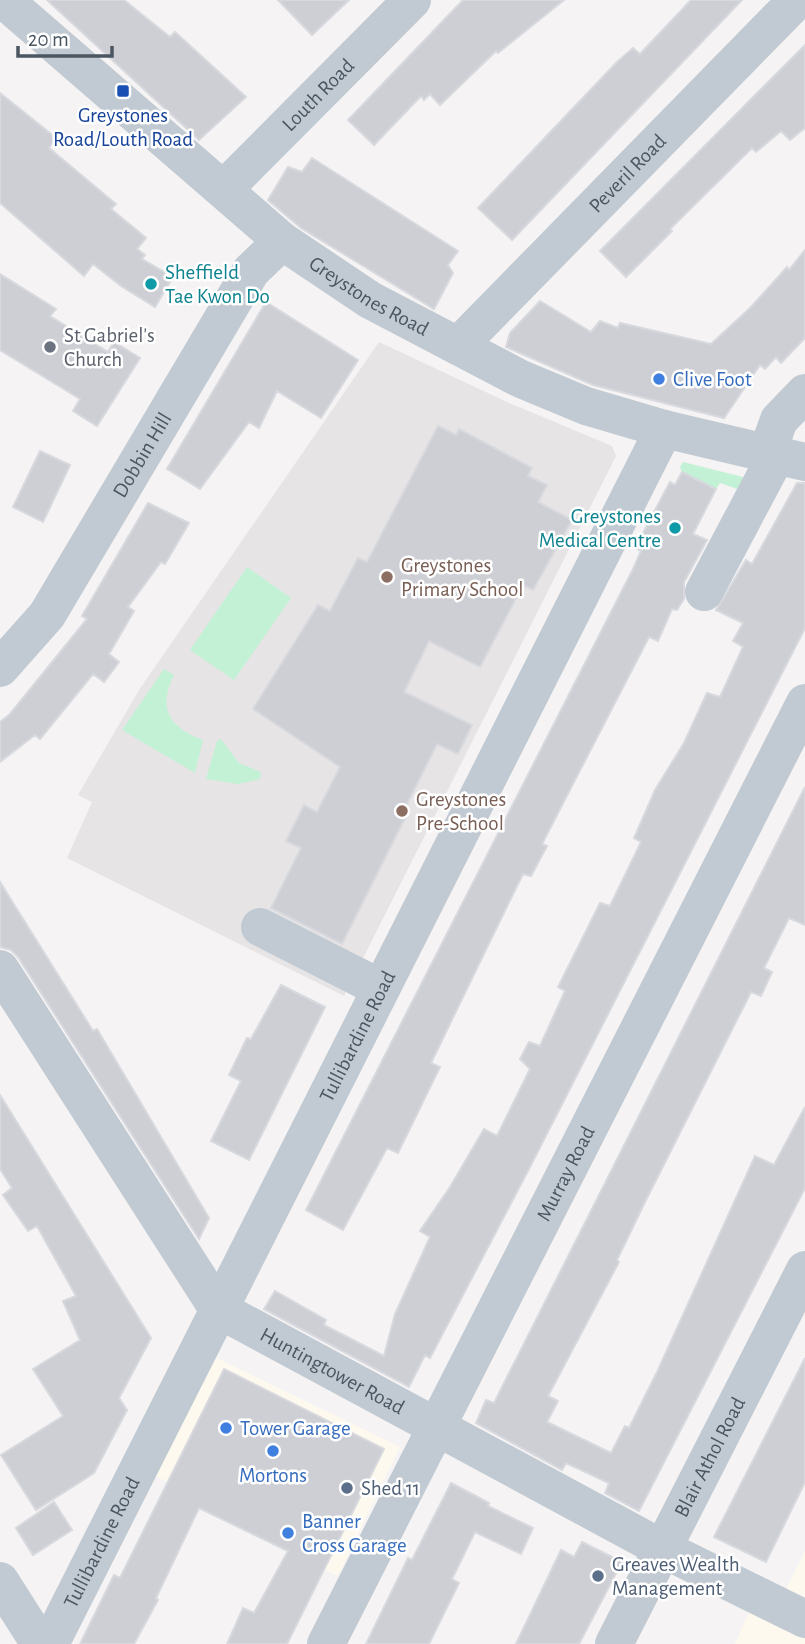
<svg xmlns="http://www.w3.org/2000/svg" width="805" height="1644" viewBox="0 0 805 1644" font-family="'Alegreya Sans',sans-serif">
	<rect width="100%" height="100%" fill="#f5f3f3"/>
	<path fill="#fdf9ef" d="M211,1355L400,1447L338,1576L214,1516L218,1506L153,1475Z
		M805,1551V1644H735L754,1600L775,1610Z"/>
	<path fill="#e6e4e5" d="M379,342L507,402L612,446L616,456L344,996L67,858L92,802L78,795L139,690Z"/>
	<path fill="#c3f1d5" d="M683,462L747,478L740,490L720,483L716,489L682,472L680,467Z
		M247,567L291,598L234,680L190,650Z
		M164,669L174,675C157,709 170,728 203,740L195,773L122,730Z
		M221,739L239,763L261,772L260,779L238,784L206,779L217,741Z"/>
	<path fill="#cdcfd5" stroke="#d7d9de" stroke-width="2" d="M47,0H124L170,37L175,32L246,97L199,140Z
		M278,0H349L312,35Z
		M463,0H564L498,53L496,51L440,105L430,94L424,100L421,96L374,145L348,120Z
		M691,0H742L512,240L478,208L617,62L633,48L640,54Z
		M805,45V128L790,140L781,131L756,152L752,148L670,229L672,231L626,277L600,251Z
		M0,93L56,138L49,148L116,204L111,209L146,238L137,249L145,255L142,259L173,277L155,307L121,286L93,264L84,276L0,203Z
		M312,158L458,251L448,265L453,273L434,309L301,228L268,200L288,167L302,172Z
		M805,250V338L781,363L776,357L765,369L760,365L724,418L593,385L506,347L510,333L540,301L591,332L600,321L618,328L620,323L711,344L750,308L787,267L789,270Z
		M0,274L56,309L50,316L108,352L114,342L140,358L97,426L73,411L80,399L0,350Z
		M266,302L358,360L321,418L277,391L259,428L249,422L200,489L167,469Z
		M438,426L456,435L459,429L532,468L528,476L547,485L538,502L572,520L533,590L523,585L480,667L429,641L404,692L472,725L458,754L437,744L402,814L406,816L342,944L271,908L301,848L286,841L304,805L317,812L340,767L253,709L318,605L330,611L358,558L367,562Z
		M40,451L70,465L43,522L13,507Z
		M682,472L716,489L693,534L707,540L684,582V599L677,610L672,609L658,641L649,637L542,844L547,846L531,876L523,874L496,929L431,1063L440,1067L398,1153L387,1148L343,1230L306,1210L633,569L641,551L635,548L670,482L675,485Z
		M797,483H805V628L530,1167L430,1358L425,1355L409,1387L264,1309L275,1291L326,1320L324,1325L384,1356L395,1314L430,1237L420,1231L450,1187L484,1129L497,1136L530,1069L520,1059L529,1042L540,1046L565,991L558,987L600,903L610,906L641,842L634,838L655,790L684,743L707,693L720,697L743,647L733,641L743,623L716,610L746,560L752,564Z
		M148,503L189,523L165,564L161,562L128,607L134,611L109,654L119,662L104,682L93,674L40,739L35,735L0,762V722L10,714L87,619L82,616Z
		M805,787V925L789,918L764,968L772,972L761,996L751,992L645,1202L617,1260L619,1262L548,1396L558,1401L547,1422L611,1453L625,1426L629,1428L658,1370L755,1156L774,1165L805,1107V1188L639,1511L605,1493L609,1483L566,1463L562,1470L476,1423L486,1400L494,1403Z
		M0,882L93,1031L97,1029L209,1218L199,1239L18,957L11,950L0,947Z
		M281,985L325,1007L249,1160L211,1141L241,1081L229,1075L247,1038L251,1039Z
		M0,1095L151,1338L119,1398L127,1410L94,1473L36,1510L1,1455L63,1416L33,1369L80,1340L63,1301L76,1296L37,1226L28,1231L3,1195L12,1188L0,1169Z
		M805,1358V1482L766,1562L714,1537Z
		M224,1369L384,1449L287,1644H227L243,1608L254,1613L288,1551L199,1508L156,1598L158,1600L134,1644H80L114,1575L120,1578Z
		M451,1483L489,1503L488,1506L533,1528L521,1554L475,1532L452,1579L459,1583L429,1644H366L408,1558L412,1560Z
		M54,1502L72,1530L33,1555L16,1528Z
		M582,1542L622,1562L579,1644H516L561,1550L574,1557Z"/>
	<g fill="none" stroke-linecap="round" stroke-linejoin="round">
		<g stroke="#c1cad2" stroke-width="38">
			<path id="s1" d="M4,0L282,241L370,300L521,379L586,406L664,429L805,462"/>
			<path id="s2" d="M224,189L412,0"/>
			<path id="s3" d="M458,346L797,0"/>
			<path d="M767,453L779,420L805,393"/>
			<path d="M704,592L776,456"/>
			<path id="s4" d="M0,668L47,615L251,271L282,241"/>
			<path d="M260,927L380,988"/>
			<path id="s5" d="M0,969L218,1309L661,1548L805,1619"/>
			<path d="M0,1581L40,1644"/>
			<path id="s6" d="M50,1644L664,429"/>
			<path id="s7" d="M326,1644L805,703"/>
			<path id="s8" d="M614,1644L805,1270"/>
		</g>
	</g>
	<rect fill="#1a4fb4" stroke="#fff" stroke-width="2.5" x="116" y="84" width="14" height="14" rx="3.5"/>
	<g fill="#0f9aa8" stroke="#fff" stroke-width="2.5">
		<circle cx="151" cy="284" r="7"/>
		<circle cx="675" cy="528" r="7"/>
	</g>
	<circle fill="#6b7280" stroke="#fff" stroke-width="2.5" cx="50" cy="347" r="7"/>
	<g fill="#3f7fe0" stroke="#fff" stroke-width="2.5">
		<circle cx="659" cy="379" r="7"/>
		<circle cx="226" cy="1428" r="7"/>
		<circle cx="273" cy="1451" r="7"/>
		<circle cx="288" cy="1533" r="7"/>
	</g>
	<g fill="#8d6e63" stroke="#fff" stroke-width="2.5">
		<circle cx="387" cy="577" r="7"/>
		<circle cx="402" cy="811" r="7"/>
	</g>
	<g fill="#5c6f8a" stroke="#fff" stroke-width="2.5">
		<circle cx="347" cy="1488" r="7"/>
		<circle cx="598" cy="1576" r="7"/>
	</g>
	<g text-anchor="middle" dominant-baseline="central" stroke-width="5" stroke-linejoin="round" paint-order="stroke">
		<g font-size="21" fill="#4a5661" stroke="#fff">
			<text stroke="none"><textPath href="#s2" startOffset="133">Louth Road</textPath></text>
			<text stroke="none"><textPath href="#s3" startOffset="242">Peveril Road</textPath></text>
			<text stroke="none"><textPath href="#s1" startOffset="471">Greystones Road</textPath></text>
			<text stroke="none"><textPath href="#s4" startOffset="257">Dobbin Hill</textPath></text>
			<text stroke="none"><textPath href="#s6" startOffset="681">Tullibardine Road</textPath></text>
			<text stroke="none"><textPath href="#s7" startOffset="528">Murray Road</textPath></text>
			<text stroke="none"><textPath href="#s5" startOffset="534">Huntingtower Road</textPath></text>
			<text stroke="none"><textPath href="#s8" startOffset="210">Blair Athol Road</textPath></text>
			<text stroke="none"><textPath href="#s6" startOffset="114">Tullibardine Road</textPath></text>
		</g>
		<g font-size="21" fill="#164399" stroke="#fff">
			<text x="123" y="115">Greystones<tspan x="123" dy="24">Road/Louth Road</tspan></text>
		</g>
		<g font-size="21" fill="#0d838f" stroke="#fff" text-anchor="start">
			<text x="165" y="272">Sheffield<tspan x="165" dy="24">Tae Kwon Do</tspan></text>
			<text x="661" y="516" text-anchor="end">Greystones<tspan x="661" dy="24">Medical Centre</tspan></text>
		</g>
		<g font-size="21" fill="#5b616d" stroke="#fff" text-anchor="start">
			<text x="64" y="335">St Gabriel's<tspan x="64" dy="24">Church</tspan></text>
		</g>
		<g font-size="21" fill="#366cbe" stroke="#fff" text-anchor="start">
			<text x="673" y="379">Clive Foot</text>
			<text x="240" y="1428">Tower Garage</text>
			<text x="273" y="1475" text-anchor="middle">Mortons</text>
			<text x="302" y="1521">Banner<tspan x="302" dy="24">Cross Garage</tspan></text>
		</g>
		<g font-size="21" fill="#785e54" stroke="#fff" text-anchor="start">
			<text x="401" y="565">Greystones<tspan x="401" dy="24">Primary School</tspan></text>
			<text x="416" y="799">Greystones<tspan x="416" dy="24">Pre-School</tspan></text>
		</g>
		<g font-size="21" fill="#4e5e75" stroke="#fff" text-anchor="start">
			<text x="361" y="1488">Shed 11</text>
			<text x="612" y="1564">Greaves Wealth<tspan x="612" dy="24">Management</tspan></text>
		</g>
	</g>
	<path d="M18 46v10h94v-10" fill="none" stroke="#4a5661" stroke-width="3.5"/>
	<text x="28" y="46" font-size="21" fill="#4a5661" stroke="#ffffff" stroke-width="5" paint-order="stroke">20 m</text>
</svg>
